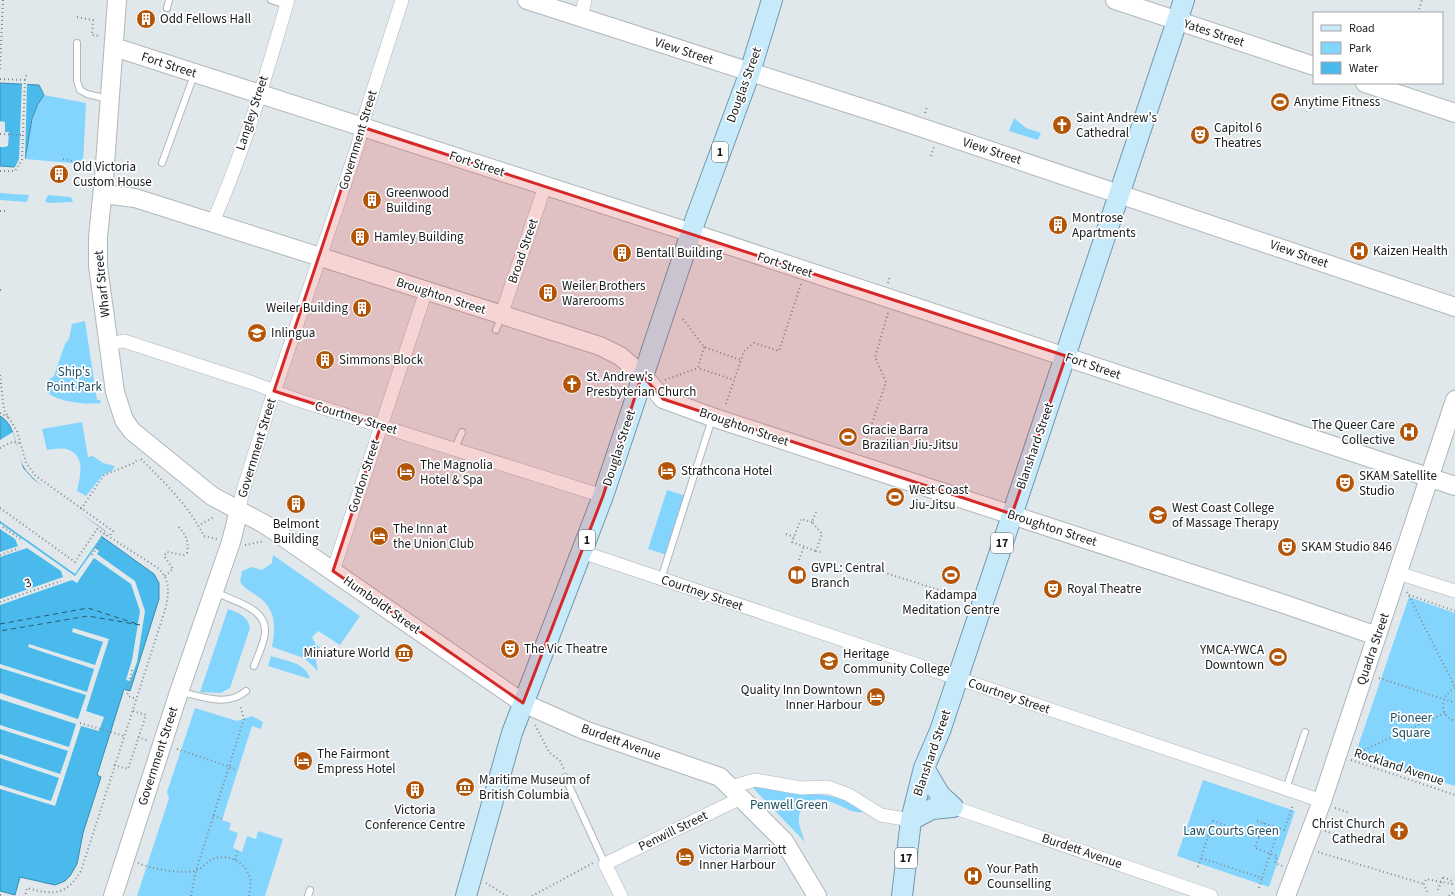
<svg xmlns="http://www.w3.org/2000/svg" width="1455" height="896" viewBox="0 0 1455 896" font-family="'Source Sans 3',sans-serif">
	<rect width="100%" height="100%" fill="#e1e8eb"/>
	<path fill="#84d5fd" d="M44,95L86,103L83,164L25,159C29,137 31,114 44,95Z
		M1014,118L1026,128L1041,133L1038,140L1009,131Z
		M0,193L29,195L27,202L0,200Z
		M48,195L71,197L73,202L48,203L45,201Z
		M85,321L97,400H100L101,403C88,405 55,402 46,391L47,381L54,376L65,344L69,339L72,324Z
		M82,422L88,457L93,456L103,463L115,466L112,471L103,475L86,496L77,491C80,477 86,457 69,450C64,447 53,449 47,450L42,429Z
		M667,490L686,496L667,555L648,549Z
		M273,555L360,616L340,645L318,631L312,637L316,645L320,647L316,661L318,671L304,658L272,647C275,629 277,611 260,598C252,592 246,590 240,582L242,571L252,567L262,570L272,563Z
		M1409,597L1455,613V786L1355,755Z
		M228,609C239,613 248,616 250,628L230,688L221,693L200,692Z
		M271,656C285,661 306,662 310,679L268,666Z
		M195,708L237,721L252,716L263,722L261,729L252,726L222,820L231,823L229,830L238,833L233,848L242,852L247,836L256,839L258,831L283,839L265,896H137L169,798L167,792Z
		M1203,780L1295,811L1269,887L1177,856Z
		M751,786C765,788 779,791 794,792C822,795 839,793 863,812C847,816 823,787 804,806C794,817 801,830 805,842Z"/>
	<path fill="#49baeb" stroke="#3a8aad" d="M0,83L39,85L44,95L38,104L32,119L25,159L14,167L0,166Z
		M0,416C18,426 14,453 24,468C36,487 85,516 105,531L101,536L154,574L159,583V599L130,691L124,689L97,775L101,777L83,833L77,864L70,876L65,881L55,885L20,877L15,895L0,891Z"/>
	<path fill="#e1e8eb" d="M22,82L27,83L25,161L14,169L19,159Z
		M0,121L5,122V132H9L8,146L4,147H0Z
		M13,432L23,468L33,479L105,531L75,574L0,521V440Z
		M0,523L75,576L95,548L99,551L97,554L135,581L145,611L137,662L130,681L126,680L132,660L140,611L131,584L94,558L77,583L72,580L0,605V599L63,577L61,571L27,548L0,557V552L18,546L15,539L0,529Z
		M73,628L109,639L86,711L104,717L99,731L81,726L55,806L0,789V785L51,801L59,778L0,758V754L60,774L68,751L0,729V725L69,747L76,724L0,699V693L78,719L86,695L0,668V664L87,692L94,669L28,647L29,644L95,665L103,642L72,632Z"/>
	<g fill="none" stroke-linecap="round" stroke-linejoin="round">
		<path stroke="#2b596e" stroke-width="1" stroke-dasharray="5 4" stroke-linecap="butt" d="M0,624L88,608L140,625L88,616L0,631"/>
		<defs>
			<path id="lane" d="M271,0L286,5
				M167,8L169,0
				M77,43V81L80,90L87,94L108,99
				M162,163L194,75
				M496,330L501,317
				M455,448L462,432
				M661,579L712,419
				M215,591C231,602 267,606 265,633C264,643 258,656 254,666
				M181,692C203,697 228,707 246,691
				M565,777L605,864
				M1286,789L1305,732
				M308,896L310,890"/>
			<path id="street" d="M581,17L585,0
				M212,224C244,152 266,75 288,0
				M501,316L545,186
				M109,344L124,341L253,383L295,399L603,496
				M239,510L242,494L270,404L358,145L365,115L402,0
				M582,552L1322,801
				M333,571L426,291
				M1398,573L1455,591
				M731,787L755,780L801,788L828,787L849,795L881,815L911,820
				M953,807L1211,896
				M621,896L605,864L741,798"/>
			<path id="secondary" d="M117,0L104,178L98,237V266L115,392L124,420L132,431L212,496L266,525L523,703L584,730L720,777L784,841L817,896
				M527,0L884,115L1455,307
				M1115,0L1314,66
				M114,47L692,233L1455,486
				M1365,83L1455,113
				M103,194L135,198L600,346L620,356L642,375L663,399L712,417L1281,603L1377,636
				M113,896L179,692L231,542L239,510
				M1286,896L1322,801L1455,400"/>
			<path id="primary" d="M924,768L940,795L953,807
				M911,820L932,809L953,807
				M466,896L512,733L603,496L696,218L750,72L772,0
				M902,896L911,820L924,768L940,731L1184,0"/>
		</defs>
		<use href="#lane" stroke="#b0b6ba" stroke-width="8"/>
		<use href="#street" stroke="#b0b6ba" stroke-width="14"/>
		<use href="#secondary" stroke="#b0b6ba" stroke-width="20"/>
		<use href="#primary" stroke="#7298ac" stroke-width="22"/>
		<path stroke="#84898b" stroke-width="2" stroke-dasharray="1 3" stroke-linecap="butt" d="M1418,13L1422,0
			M77,17L93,20L92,35L100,36
			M0,69L3,0
			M0,79L25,80
			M925,113L927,107
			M0,134L23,135
			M931,156L934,147
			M63,159L82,163
			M0,171H15L22,160L25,80L27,73
			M0,211H7
			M888,283L890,276
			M0,290H2
			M683,319L704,347L741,360L744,351L754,343L779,351L801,284
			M704,347L698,368L734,380
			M0,375L4,410L17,431L26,463L36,476L113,531L109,537
			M665,380L698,368
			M726,404L741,360
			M0,413L8,417
			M0,448L12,442L20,443
			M863,450L886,382L875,357L888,313
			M141,459C165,483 189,506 204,536L217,539
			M0,508L75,562L97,529L158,568C171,581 169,593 165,610L81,871C66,896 53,895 27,888L25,896
			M81,509L104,475L134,463L138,459
			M816,512L812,522L822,534L816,551L821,552
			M812,522L801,519L792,542L816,551
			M201,524L214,517
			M3,527L22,540
			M786,534L794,537
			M245,545L264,541
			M0,555L19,548
			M92,555L106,535
			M799,560L804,546
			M857,564L968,599
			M165,576L173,569L164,556L167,552L184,555L187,553C189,540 186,535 177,525
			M1407,592L1455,687
			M1409,595L1455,611
			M0,602L61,581
			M132,670L127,690L128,696L137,699
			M1379,678L1455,703
			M1455,688C1440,695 1438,715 1455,721
			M80,723L124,736
			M535,725L549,752L560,761L564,769
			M138,737L148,741
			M177,749L230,767L237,771
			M1353,755L1445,713
			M1351,760L1455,795
			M114,765L128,769L146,715L133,711
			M1335,808L1350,813
			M213,816L222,819
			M1257,821L1284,830L1293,805
			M1264,823L1255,848L1277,856L1275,863L1282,866
			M1325,831L1341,836
			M1259,837L1213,821L1201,858L1262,878L1279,828
			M1318,852L1424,884
			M235,860L238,850
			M138,863C151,869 181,874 195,871C202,869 207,861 213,859C228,853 246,862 250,878C251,884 250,890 249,896
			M1198,867L1201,858
			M486,883L507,896
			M1259,888L1262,878
			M1438,890L1443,877
			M1427,892L1424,884L1426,879L1452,884V881L1443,877
			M0,895L3,896
			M191,896L196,871L244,719L240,705
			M532,896L593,863
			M1449,896L1455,891"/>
		<use href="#lane" stroke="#fff" stroke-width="6"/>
		<use href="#street" stroke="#fff" stroke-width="13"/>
		<use href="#secondary" stroke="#fff" stroke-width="18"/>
		<use href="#primary" stroke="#c7eafb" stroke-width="20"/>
	</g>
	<path fill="#d62828" fill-opacity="0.2" stroke="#d62828" stroke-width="3" stroke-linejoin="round" d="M362,127L1066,356L1012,514L663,399L642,375L603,496L523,703L333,571L381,425L274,391Z"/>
	<defs>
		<symbol id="building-disc" viewBox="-11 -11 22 22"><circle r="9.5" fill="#b35506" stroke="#fff"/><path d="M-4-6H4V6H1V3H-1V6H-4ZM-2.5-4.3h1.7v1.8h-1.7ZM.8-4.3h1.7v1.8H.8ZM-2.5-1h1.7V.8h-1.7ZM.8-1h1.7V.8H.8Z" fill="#fff"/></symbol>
		<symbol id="stadium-disc" viewBox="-11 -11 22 22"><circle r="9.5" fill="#b35506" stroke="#fff"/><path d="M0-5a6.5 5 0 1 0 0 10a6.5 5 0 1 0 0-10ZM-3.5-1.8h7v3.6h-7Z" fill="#fff"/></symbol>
		<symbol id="church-disc" viewBox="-11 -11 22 22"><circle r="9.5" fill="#b35506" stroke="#fff"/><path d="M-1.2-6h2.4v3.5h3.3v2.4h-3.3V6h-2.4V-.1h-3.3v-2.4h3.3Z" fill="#fff"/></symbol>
		<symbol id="theatre-disc" viewBox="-11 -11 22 22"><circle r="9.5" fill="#b35506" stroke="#fff"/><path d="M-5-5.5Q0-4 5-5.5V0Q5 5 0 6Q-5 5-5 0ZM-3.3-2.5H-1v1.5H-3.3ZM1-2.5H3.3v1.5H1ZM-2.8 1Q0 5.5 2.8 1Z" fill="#fff"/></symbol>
		<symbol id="hospital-disc" viewBox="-11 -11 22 22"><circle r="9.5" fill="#b35506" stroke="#fff"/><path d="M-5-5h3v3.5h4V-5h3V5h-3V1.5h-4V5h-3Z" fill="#fff"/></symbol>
		<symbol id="university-disc" viewBox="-11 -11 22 22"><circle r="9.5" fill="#b35506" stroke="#fff"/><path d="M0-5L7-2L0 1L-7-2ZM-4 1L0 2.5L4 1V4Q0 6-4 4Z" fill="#fff"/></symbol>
		<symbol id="hotel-disc" viewBox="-11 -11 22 22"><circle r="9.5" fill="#b35506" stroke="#fff"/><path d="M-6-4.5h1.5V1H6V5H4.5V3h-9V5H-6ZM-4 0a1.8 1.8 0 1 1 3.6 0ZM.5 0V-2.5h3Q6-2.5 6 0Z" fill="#fff"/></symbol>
		<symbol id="library-disc" viewBox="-11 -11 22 22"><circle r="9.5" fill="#b35506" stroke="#fff"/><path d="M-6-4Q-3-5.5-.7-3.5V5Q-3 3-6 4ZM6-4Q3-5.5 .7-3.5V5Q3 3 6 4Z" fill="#fff"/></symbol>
		<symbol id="museum-disc" viewBox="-11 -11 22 22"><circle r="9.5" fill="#b35506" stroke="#fff"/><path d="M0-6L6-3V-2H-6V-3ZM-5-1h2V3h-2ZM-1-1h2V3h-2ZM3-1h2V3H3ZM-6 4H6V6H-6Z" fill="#fff"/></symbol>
	</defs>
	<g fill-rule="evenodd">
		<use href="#building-disc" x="135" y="8" width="22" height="22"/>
		<use href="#stadium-disc" x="1269" y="91" width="22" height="22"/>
		<use href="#church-disc" x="1051" y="114" width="22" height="22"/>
		<use href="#theatre-disc" x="1189" y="124" width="22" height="22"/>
		<use href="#building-disc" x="48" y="163" width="22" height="22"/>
		<use href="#building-disc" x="361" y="189" width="22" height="22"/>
		<use href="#building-disc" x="1047" y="214" width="22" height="22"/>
		<use href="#building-disc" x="349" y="226" width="22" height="22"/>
		<use href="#hospital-disc" x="1348" y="240" width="22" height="22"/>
		<use href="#building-disc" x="611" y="242" width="22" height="22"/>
		<use href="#building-disc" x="537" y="282" width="22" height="22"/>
		<use href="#building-disc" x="351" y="297" width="22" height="22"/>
		<use href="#university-disc" x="246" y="322" width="22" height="22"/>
		<use href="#building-disc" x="314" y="349" width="22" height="22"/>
		<use href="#church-disc" x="561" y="373" width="22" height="22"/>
		<use href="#hospital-disc" x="1398" y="421" width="22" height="22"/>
		<use href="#stadium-disc" x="837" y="426" width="22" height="22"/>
		<use href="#hotel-disc" x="656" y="460" width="22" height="22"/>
		<use href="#hotel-disc" x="395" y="461" width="22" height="22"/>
		<use href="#theatre-disc" x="1334" y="472" width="22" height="22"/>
		<use href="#stadium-disc" x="884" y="486" width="22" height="22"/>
		<use href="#building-disc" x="285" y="493" width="22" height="22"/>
		<use href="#university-disc" x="1147" y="504" width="22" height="22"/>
		<use href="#hotel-disc" x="368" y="525" width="22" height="22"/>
		<use href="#theatre-disc" x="1276" y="536" width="22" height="22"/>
		<use href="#library-disc" x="786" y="564" width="22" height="22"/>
		<use href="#stadium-disc" x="940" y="564" width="22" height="22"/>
		<use href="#theatre-disc" x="1042" y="578" width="22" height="22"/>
		<use href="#theatre-disc" x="499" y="638" width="22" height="22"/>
		<use href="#museum-disc" x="393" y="642" width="22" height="22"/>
		<use href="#stadium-disc" x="1267" y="646" width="22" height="22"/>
		<use href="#university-disc" x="818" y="650" width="22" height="22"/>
		<use href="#hotel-disc" x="865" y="686" width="22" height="22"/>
		<use href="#hotel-disc" x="292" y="750" width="22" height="22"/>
		<use href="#museum-disc" x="454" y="776" width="22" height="22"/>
		<use href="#building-disc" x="404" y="779" width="22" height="22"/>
		<use href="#church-disc" x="1388" y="820" width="22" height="22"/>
		<use href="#hotel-disc" x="674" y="846" width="22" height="22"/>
		<use href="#hospital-disc" x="962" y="865" width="22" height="22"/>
	</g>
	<g text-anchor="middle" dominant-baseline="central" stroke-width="3.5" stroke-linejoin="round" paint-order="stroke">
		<g fill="#fff" stroke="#5d5f60" stroke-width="1">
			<rect x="712" y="142" width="16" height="20" rx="3"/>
			<rect x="579" y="530" width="16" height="20" rx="3"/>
			<rect x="991" y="533" width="22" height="20" rx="3"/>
			<rect x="895" y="848" width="22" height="20" rx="3"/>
		</g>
		<g font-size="12" font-weight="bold" fill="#181b1c">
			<text x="720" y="152">1</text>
			<text x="587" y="540">1</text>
			<text x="1002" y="543">17</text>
			<text x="906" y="858">17</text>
		</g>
		<g font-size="13" fill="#181b1c" stroke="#fff" text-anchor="start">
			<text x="160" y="19">Odd Fellows Hall</text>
			<text x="1294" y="102">Anytime Fitness</text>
			<text x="1076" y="118">Saint Andrew's<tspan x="1076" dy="15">Cathedral</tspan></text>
			<text x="1214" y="128">Capitol 6<tspan x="1214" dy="15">Theatres</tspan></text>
			<text x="73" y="167">Old Victoria<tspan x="73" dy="15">Custom House</tspan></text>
			<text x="386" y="193">Greenwood<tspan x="386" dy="15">Building</tspan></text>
			<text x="1072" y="218">Montrose<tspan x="1072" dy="15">Apartments</tspan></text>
			<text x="374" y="237">Hamley Building</text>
			<text x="1373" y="251">Kaizen Health</text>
			<text x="636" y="253">Bentall Building</text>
			<text x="562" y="286">Weiler Brothers<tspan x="562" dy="15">Warerooms</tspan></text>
			<text x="348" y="308" text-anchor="end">Weiler Building</text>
			<text x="271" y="333">Inlingua</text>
			<text x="339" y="360">Simmons Block</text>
			<text x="586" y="377">St. Andrew's<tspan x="586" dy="15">Presbyterian Church</tspan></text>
			<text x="1395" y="425" text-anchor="end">The Queer Care<tspan x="1395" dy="15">Collective</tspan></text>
			<text x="862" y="430">Gracie Barra<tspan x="862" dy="15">Brazilian Jiu-Jitsu</tspan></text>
			<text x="420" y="465">The Magnolia<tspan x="420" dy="15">Hotel &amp; Spa</tspan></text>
			<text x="681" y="471">Strathcona Hotel</text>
			<text x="1359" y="476">SKAM Satellite<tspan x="1359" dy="15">Studio</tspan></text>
			<text x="909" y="490">West Coast<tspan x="909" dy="15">Jiu-Jitsu</tspan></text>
			<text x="1172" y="508">West Coast College<tspan x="1172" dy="15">of Massage Therapy</tspan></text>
			<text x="296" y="524" text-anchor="middle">Belmont<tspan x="296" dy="15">Building</tspan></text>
			<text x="393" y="529">The Inn at<tspan x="393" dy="15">the Union Club</tspan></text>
			<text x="1301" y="547">SKAM Studio 846</text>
			<text x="811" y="568">GVPL: Central<tspan x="811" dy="15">Branch</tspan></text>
			<text x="1067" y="589">Royal Theatre</text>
			<text x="951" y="595" text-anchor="middle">Kadampa<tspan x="951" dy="15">Meditation Centre</tspan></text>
			<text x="524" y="649">The Vic Theatre</text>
			<text x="1264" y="650" text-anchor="end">YMCA-YWCA<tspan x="1264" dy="15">Downtown</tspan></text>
			<text x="390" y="653" text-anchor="end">Miniature World</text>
			<text x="843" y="654">Heritage<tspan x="843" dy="15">Community College</tspan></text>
			<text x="862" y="690" text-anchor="end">Quality Inn Downtown<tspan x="862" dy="15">Inner Harbour</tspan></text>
			<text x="317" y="754">The Fairmont<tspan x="317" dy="15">Empress Hotel</tspan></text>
			<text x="479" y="780">Maritime Museum of<tspan x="479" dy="15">British Columbia</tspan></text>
			<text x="415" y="810" text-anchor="middle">Victoria<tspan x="415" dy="15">Conference Centre</tspan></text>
			<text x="1385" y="824" text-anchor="end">Christ Church<tspan x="1385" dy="15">Cathedral</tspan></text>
			<text x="699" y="850">Victoria Marriott<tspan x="699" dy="15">Inner Harbour</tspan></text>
			<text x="987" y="869">Your Path<tspan x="987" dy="15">Counselling</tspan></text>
		</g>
		<g font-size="13" fill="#181b1c" stroke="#fff">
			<text transform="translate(1214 33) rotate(18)">Yates Street</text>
			<text transform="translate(684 51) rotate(18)">View Street</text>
			<text transform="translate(169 65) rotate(18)">Fort Street</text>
			<text transform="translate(744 85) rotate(-70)">Douglas Street</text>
			<text transform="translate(252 113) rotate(-72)">Langley Street</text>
			<text transform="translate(358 140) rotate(-73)">Government Street</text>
			<text transform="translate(992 151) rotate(18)">View Street</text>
			<text transform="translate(477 164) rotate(18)">Fort Street</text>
			<text transform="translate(523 251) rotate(-71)">Broad Street</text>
			<text transform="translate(1299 254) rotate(19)">View Street</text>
			<text transform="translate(785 265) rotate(18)">Fort Street</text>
			<text transform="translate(102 284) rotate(-96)">Wharf Street</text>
			<text transform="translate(441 296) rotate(18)">Broughton Street</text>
			<text transform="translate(1093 366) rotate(19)">Fort Street</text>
			<text transform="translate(356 418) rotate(17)">Courtney Street</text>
			<text transform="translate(744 427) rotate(19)">Broughton Street</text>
			<text transform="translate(1035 446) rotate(-71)">Blanshard Street</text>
			<text transform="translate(257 448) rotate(-73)">Government Street</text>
			<text transform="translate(619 448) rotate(-72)">Douglas Street</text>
			<text transform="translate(364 476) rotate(-72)">Gordon Street</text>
			<text transform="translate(1052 528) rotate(18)">Broughton Street</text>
			<text transform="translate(28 583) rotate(-19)">3</text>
			<text transform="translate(702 593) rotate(19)">Courtney Street</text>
			<text transform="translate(382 605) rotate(35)">Humboldt Street</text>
			<text transform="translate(1373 649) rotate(-71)">Quadra Street</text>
			<text transform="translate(1009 696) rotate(19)">Courtney Street</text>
			<text transform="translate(621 742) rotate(20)">Burdett Avenue</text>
			<text transform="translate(932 753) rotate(-71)">Blanshard Street</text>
			<text transform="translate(158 756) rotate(-72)">Government Street</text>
			<text transform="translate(1399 767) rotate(18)">Rockland Avenue</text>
			<text transform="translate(673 831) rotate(-26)">Penwill Street</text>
			<text transform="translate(1082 851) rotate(19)">Burdett Avenue</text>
		</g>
		<g font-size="13" fill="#204f64" stroke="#fff">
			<text x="74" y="372">Ship's<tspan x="74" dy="15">Point Park</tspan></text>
			<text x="1411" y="718">Pioneer<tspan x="1411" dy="15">Square</tspan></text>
			<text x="789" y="805">Penwell Green</text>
			<text x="1231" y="831">Law Courts Green</text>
		</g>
	</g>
	<rect x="1313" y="12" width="130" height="72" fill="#ffffff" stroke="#a3a4a4"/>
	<rect x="1321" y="25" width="20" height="6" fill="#c7eafb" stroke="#a3a4a4"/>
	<text x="1349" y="32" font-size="12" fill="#181b1c">Road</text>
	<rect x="1321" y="42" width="20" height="12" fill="#84d5fd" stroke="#a3a4a4"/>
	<text x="1349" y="52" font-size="12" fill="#181b1c">Park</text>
	<rect x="1321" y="62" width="20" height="12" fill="#49baeb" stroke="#a3a4a4"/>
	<text x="1349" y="72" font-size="12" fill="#181b1c">Water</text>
</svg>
